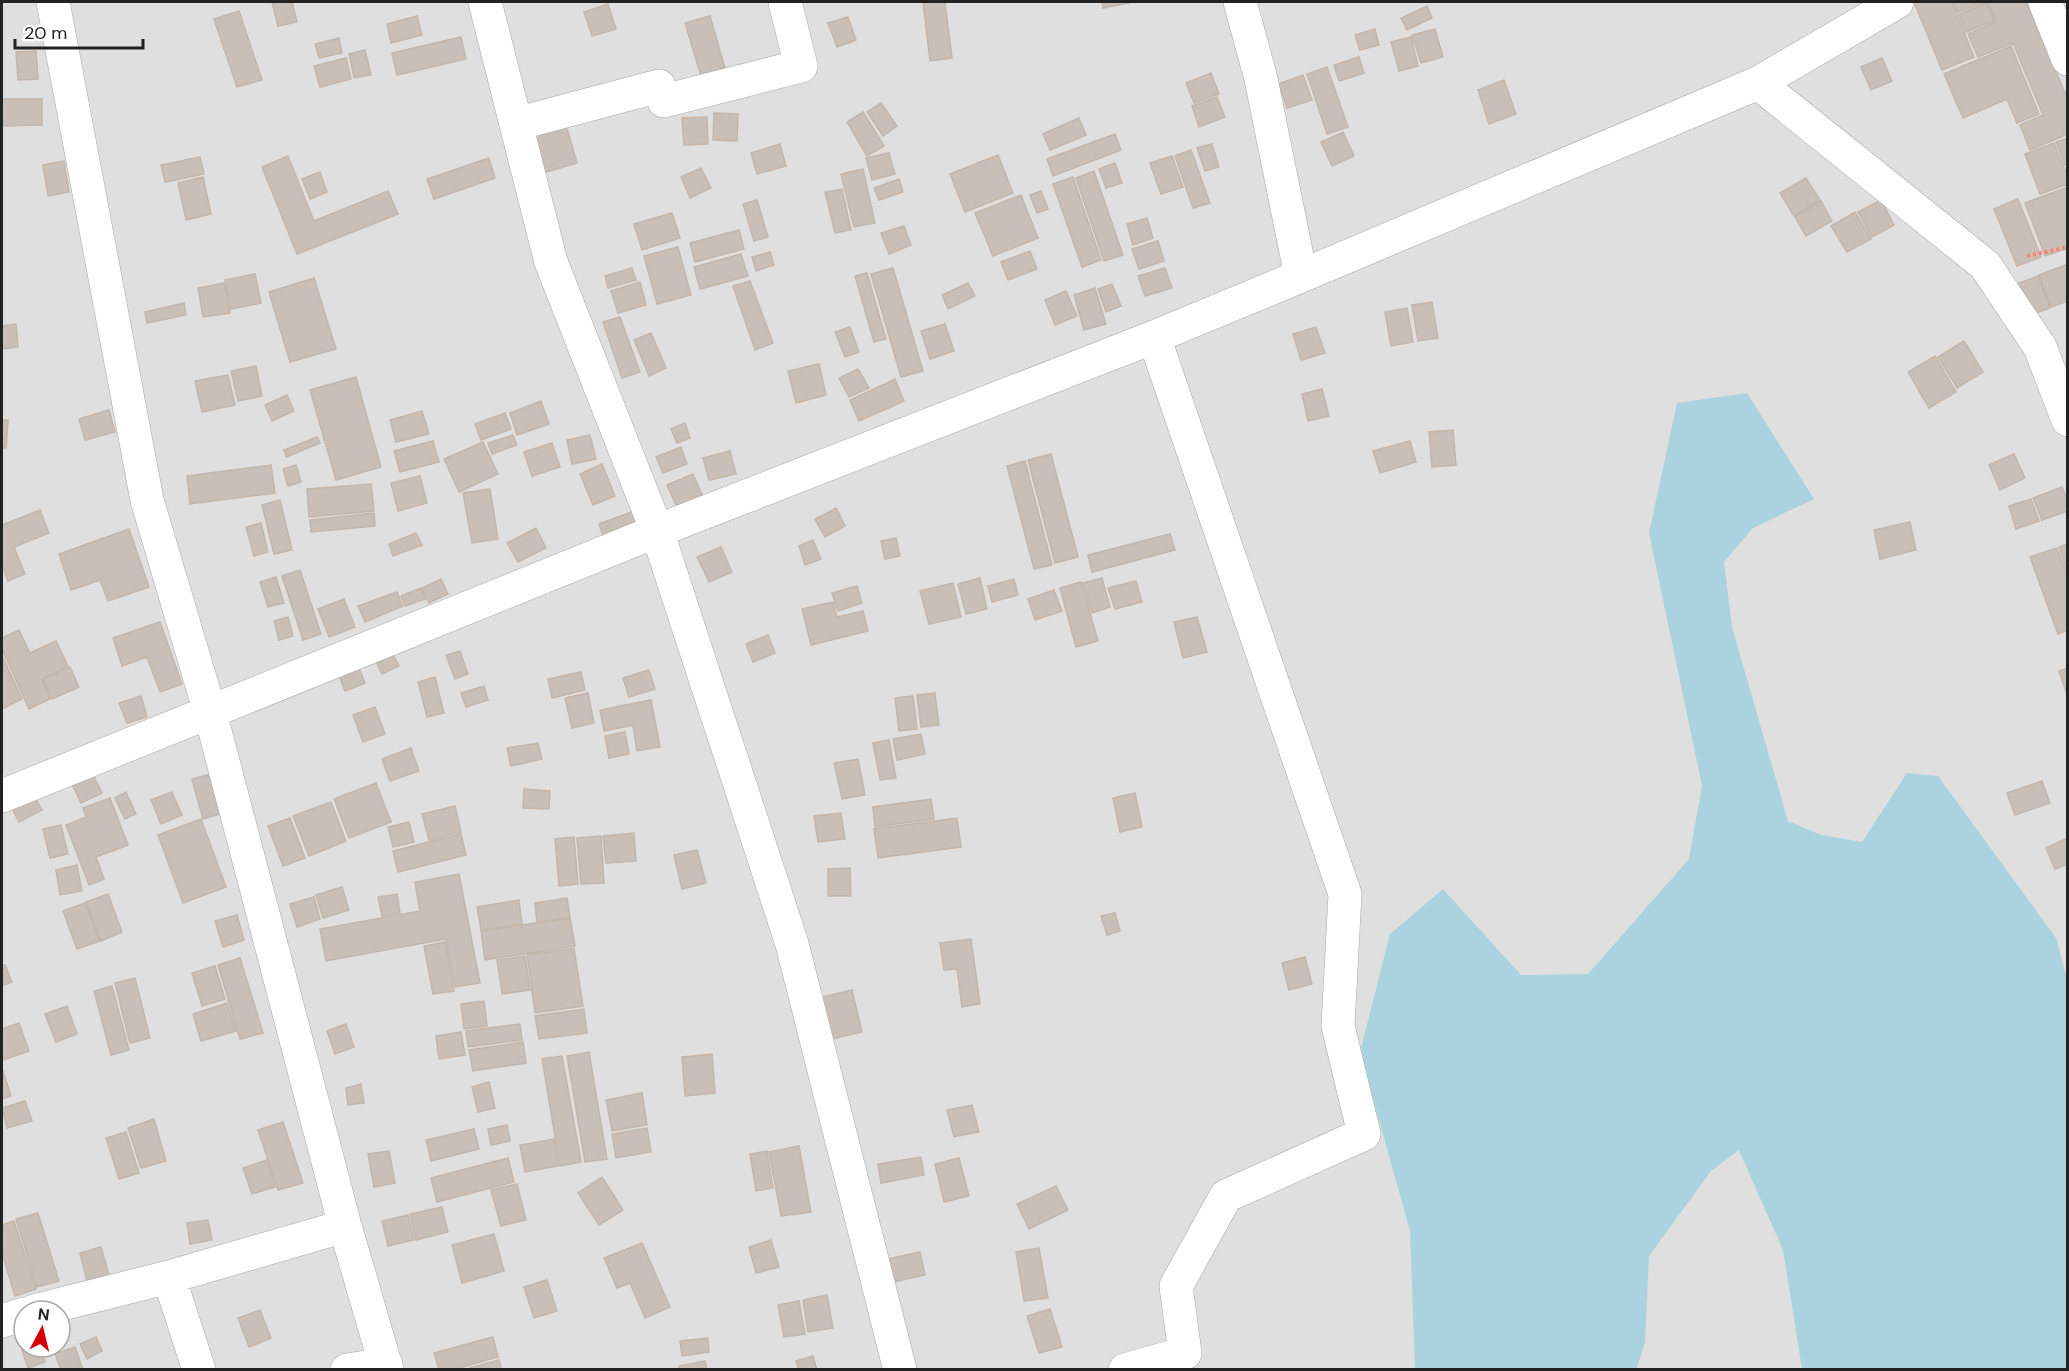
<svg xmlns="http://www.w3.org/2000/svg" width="2069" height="1371" viewBox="0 0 2069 1371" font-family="'DM Sans',sans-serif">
	<rect width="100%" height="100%" fill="#f2efe9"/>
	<path fill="#e0dfdf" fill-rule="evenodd" d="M2,2H2067V1369L2,1370ZM24,1311H60V1347H24Z"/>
	<path fill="#aad3df" d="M1747,393L1814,499L1753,528L1724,562L1732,627L1788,821L1821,835L1862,842L1907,773L1938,776L2056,938L2068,982L2067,1369H1802L1783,1250L1739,1150L1711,1171L1649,1256L1645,1343L1636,1369H1415L1410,1231L1360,1052L1390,934L1443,889L1521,975L1588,974L1689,859L1702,786L1649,533L1677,403Z"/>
	<path fill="#c7bfb8" stroke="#c4b6ab" stroke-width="1.5" d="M272,2H292L297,22L278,26Z
		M923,2H945L952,58L930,61Z
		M1102,2H1129V3L1103,8Z
		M1914,2H1952L1974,57L1942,70Z
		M1953,2H1985L1958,12Z
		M1988,2H2026L2068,100V134L2030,150L2020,125L2043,115L2013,43L1978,57L1968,34L1996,22Z
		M1987,3L1994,21L1966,32L1959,14Z
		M608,4L616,29L592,36L584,12Z
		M1427,6L1432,18L1407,30L1401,18Z
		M239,11L262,80L237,87L214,19Z
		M417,16L422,35L391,43L387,24Z
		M710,16L725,68L701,76L685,23Z
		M848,17L856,40L837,47L828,23Z
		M1375,29L1379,45L1360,50L1355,35Z
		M1435,29L1443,57L1421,63L1412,35Z
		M461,37L466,59L397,75L392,53Z
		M1411,37L1418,66L1399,71L1391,42Z
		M339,38L342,53L319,58L315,44Z
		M2011,46L2039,114L2017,123L2007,99L1963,118L1944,74Z
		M365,50L371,75L354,78L349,54Z
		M36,51L38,79L18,80L16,52Z
		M1359,57L1364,73L1339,81L1334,65Z
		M346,58L351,79L320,87L314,66Z
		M1882,58L1892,81L1871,90L1861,67Z
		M1327,67L1348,127L1327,134L1307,74Z
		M1211,73L1219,94L1194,103L1186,83Z
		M1303,75L1312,100L1287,108L1279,84Z
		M1504,80L1516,114L1489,124L1478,90Z
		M1217,97L1225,117L1199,127L1192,106Z
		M2,99H42V125L2,126Z
		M881,103L897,126L883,136L867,112Z
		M863,112L884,146L867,156L847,122Z
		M714,113L738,114L737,141L713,140Z
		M707,117L708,144L684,145L682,118Z
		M564,118L577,163L543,173L530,127Z
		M1079,118L1086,135L1050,150L1043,134Z
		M1343,132L1354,156L1332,166L1321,142Z
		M1115,134L1121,150L1053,176L1047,159Z
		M2068,138V164L2065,165L2056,142Z
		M2054,143L2068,178V184L2040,194L2025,154Z
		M780,144L786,166L757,174L751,153Z
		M1212,144L1219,167L1205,171L1197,148Z
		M1191,150L1210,203L1193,208L1175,156Z
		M889,153L895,174L872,180L866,158Z
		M998,155L1013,193L965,212L950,174Z
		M288,156L314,221L388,191L398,214L297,254L262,167Z
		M1172,156L1183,187L1161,194L1150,163Z
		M200,157L204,174L165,182L161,165Z
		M489,158L495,178L434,199L427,179Z
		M64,161L69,192L48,196L43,165Z
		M1115,163L1122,183L1106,188L1099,169Z
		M701,168L711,188L690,198L681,177Z
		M863,169L875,223L854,227L841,174Z
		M1094,171L1123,255L1104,261L1076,178Z
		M320,172L327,192L310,199L302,179Z
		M203,177L211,214L186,220L178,183Z
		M1073,177L1101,260L1082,267L1053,184Z
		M1806,178L1820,200L1794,216L1780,193Z
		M899,179L903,192L879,200L874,188Z
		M2068,187V248L2045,256L2025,203Z
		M842,189L851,230L835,233L825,192Z
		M1041,191L1048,209L1037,213L1030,195Z
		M1021,195L1038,238L993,256L975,213Z
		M2018,199L2041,257L2017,266L1994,209Z
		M757,200L768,237L754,241L743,204Z
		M1881,200L1894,225L1872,237L1858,212Z
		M1821,201L1832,221L1806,236L1795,217Z
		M1855,212L1871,239L1847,252L1831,226Z
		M672,213L680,238L642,250L634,224Z
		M1147,218L1153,238L1133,245L1127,224Z
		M904,226L911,245L889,254L881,233Z
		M739,230L744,249L695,262L690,243Z
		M1158,241L1164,261L1139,269L1132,249Z
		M678,247L691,295L657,304L644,256Z
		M1030,251L1037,269L1008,280L1001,262Z
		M770,252L774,265L756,271L752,257Z
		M741,254L748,276L700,289L694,267Z
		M2068,264V301L2051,307L2039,275Z
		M632,268L636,280L608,288L605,276Z
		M893,268L923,371L901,377L871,274Z
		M1165,268L1172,288L1145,296L1138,276Z
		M867,273L886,339L874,342L855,276Z
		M255,274L261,303L231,309L225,280Z
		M2038,276L2050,308L2030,315L2017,284Z
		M314,278L336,349L290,362L269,292Z
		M750,281L773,343L755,350L733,286Z
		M640,282L646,305L618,313L611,291Z
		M224,283L230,313L203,317L198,288Z
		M968,283L975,296L948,309L942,295Z
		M1112,284L1121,306L1106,312L1098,289Z
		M1095,288L1106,324L1084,330L1074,295Z
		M1066,291L1077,316L1055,325L1045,300Z
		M1432,302L1438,338L1418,341L1412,305Z
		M184,303L186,315L147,323L145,312Z
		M1407,308L1413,342L1391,346L1385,312Z
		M620,317L640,372L622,378L603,322Z
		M16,324L18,347L2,349V326Z
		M945,324L954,351L930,359L921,331Z
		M850,327L859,352L845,357L835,332Z
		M1316,327L1325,353L1301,360L1293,334Z
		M651,333L666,368L649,376L634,340Z
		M1964,341L1983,372L1957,388L1938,357Z
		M1935,356L1956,392L1929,408L1908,372Z
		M819,364L826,395L796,403L788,371Z
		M256,366L262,396L238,401L231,371Z
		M858,369L869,388L849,397L839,378Z
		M228,375L235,405L202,412L195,381Z
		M356,377L381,467L336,480L310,390Z
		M895,379L904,401L859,421L850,400Z
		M1322,389L1329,416L1308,421L1302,394Z
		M287,395L294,411L272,421L265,405Z
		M541,401L549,424L517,435L510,413Z
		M109,410L115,432L85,440L79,419Z
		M422,411L429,434L396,442L390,420Z
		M505,413L511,429L481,440L475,424Z
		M2,420H8L6,448H2Z
		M685,423L690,438L677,443L671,429Z
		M1453,430L1456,465L1432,467L1429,432Z
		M513,435L517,445L492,454L488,443Z
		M590,435L596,459L572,464L567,440Z
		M317,437L320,443L286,457L284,450Z
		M433,441L439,462L400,472L394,451Z
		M1410,441L1416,462L1380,473L1373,451Z
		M483,442L498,474L459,492L444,459Z
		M552,443L560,467L532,476L524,452Z
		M681,447L687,464L663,473L656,457Z
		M730,451L736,474L709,480L703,458Z
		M1051,454L1078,557L1055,563L1028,460Z
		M2014,454L2025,478L2000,490L1989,465Z
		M1025,461L1052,565L1034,569L1007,466Z
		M602,464L615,496L593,505L580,474Z
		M271,465L275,493L190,504L187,476Z
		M296,465L301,482L288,486L283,469Z
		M693,474L703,497L677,507L667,485Z
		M420,476L427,503L398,511L391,483Z
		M371,484L374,511L309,517L307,489Z
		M2062,487L2068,501V511L2042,520L2033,498Z
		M490,489L498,539L472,543L463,493Z
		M2031,499L2039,521L2016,529L2009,506Z
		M280,500L292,550L274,554L262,505Z
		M836,508L845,526L825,537L815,519Z
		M40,510L49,533L14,547L25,574L8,581L2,565V525Z
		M634,511L640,530L605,542L599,524Z
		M374,513L375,526L311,532L310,520Z
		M1910,522L1916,550L1880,559L1874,530Z
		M261,523L268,552L254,556L246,527Z
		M536,528L546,548L518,562L507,543Z
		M129,529L149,587L108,601L100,580L71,590L59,554Z
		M416,533L422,545L393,556L389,544Z
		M1170,534L1175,550L1092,572L1088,555Z
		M896,538L900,556L885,559L881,541Z
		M813,540L821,559L805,565L799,546Z
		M2068,544V572L2059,547Z
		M721,547L732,572L709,582L697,557Z
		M2057,548L2068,577V630L2058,634L2030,557Z
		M300,570L321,634L303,640L282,576Z
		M276,577L284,603L268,607L260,582Z
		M980,578L987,609L966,614L958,584Z
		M1102,578L1110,607L1092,613L1083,583Z
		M441,579L448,594L429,603L422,588Z
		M1014,579L1018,595L992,602L988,586Z
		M1136,581L1142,602L1115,609L1108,588Z
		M1081,582L1098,641L1076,647L1060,588Z
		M953,583L961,617L929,624L920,591Z
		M857,586L862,603L838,611L832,593Z
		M421,588L425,599L405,606L401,596Z
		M1054,590L1062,611L1035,620L1028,599Z
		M397,592L403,606L365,622L358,606Z
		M344,599L355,627L329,637L318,609Z
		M833,602L837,617L863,611L868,631L811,645L802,609Z
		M288,617L293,636L279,640L274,621Z
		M1197,617L1207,652L1183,658L1174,622Z
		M160,622L182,684L160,692L147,657L122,666L113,638Z
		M19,630L30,653L56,641L68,666L42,679L50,699L29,709L2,649V638Z
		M768,635L775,653L753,662L746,644Z
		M460,651L468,674L455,679L446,655Z
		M392,653L399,666L382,674L376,661Z
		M2,655L22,699L2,709Z
		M70,667L79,687L52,699L43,679Z
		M359,668L365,683L345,691L339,676Z
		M2068,668V692H2066L2059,671Z
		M649,670L655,689L629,697L623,678Z
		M581,672L585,690L552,698L548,679Z
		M435,677L444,713L427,717L418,682Z
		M484,686L488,700L466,707L461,693Z
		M588,693L594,723L572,728L565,698Z
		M935,693L939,725L921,727L917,695Z
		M141,696L147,717L127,723L119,703Z
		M913,696L917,729L899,731L895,698Z
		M651,700L660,747L637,751L633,725L604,731L600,710Z
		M375,707L385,734L363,742L353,715Z
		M625,732L629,754L609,758L605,736Z
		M921,734L925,754L897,760L893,739Z
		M889,740L896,778L880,780L873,743Z
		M538,743L542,759L511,766L507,748Z
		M411,748L419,771L390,781L382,759Z
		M858,759L865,795L842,799L834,763Z
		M91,770L102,793L81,803L70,780Z
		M218,772L230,811L203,819L192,779Z
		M2042,781L2050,803L2015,815L2007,793Z
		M376,783L391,822L349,838L334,799Z
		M524,789L550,791L549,809L523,808Z
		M126,792L136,814L125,819L115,798Z
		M172,792L182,815L161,824L151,800Z
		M1135,793L1142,827L1120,832L1113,798Z
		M34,796L42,810L19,822L12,808Z
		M110,798L128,845L96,857L104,879L89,885L66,825L86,817L83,808Z
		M931,799L934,819L875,827L873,807Z
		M331,802L346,841L309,856L293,816Z
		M455,806L461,832L429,840L422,814Z
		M841,813L845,839L818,842L814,816Z
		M290,818L305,858L283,866L268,826Z
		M957,818L961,847L878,858L874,829Z
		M201,819L226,887L183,903L158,835Z
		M409,822L414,842L393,847L388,827Z
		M61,825L68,854L50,858L43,829Z
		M634,833L636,861L606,863L603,836Z
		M461,834L466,855L398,872L393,851Z
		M601,836L604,883L581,884L577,838Z
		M574,837L578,884L559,886L555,839Z
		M2068,838V864L2055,869L2046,848Z
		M697,850L706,883L682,889L674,855Z
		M77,865L82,891L60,895L56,870Z
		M850,868L851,896H828V869Z
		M459,874L480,983L455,987L446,939L326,961L320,929L420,911L415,882Z
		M342,887L349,910L323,918L316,895Z
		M108,894L122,932L101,941L86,902Z
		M397,894L400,913L382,916L378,897Z
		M314,897L320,919L297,927L290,904Z
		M567,898L570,917L537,922L535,903Z
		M519,900L522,924L481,930L477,907Z
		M85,903L100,941L77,949L63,911Z
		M1115,913L1120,931L1107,935L1101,916Z
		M237,915L244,940L223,947L215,921Z
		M570,918L575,946L485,960L481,931Z
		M971,939L980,1004L962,1007L957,969L944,970L940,943Z
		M445,942L454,991L433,994L424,946Z
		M574,948L583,1006L535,1013L527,955Z
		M525,956L530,990L502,994L497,960Z
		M1305,957L1312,984L1289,990L1282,963Z
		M240,958L263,1033L240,1039L218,965Z
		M5,965L12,982L2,986V966Z
		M215,966L225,999L202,1006L192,973Z
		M135,978L150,1038L130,1043L115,983Z
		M112,986L129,1050L111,1055L94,991Z
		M852,990L862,1032L832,1039L822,997Z
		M484,1001L487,1026L464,1029L461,1004Z
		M227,1003L236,1031L201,1041L193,1014Z
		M67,1006L77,1034L56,1042L45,1014Z
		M584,1009L587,1033L539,1039L535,1016Z
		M19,1023L29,1051L3,1060L2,1054V1029Z
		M346,1024L354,1047L335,1054L327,1031Z
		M520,1024L522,1040L468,1047L466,1031Z
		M461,1032L465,1055L439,1059L436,1036Z
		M523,1042L526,1063L473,1071L469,1050Z
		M589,1052L607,1159L585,1162L567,1056Z
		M712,1054L715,1093L685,1096L682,1057Z
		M562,1056L581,1162L560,1166L542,1059Z
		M2,1068L11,1096L2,1099Z
		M489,1082L495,1108L478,1112L472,1087Z
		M361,1084L364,1103L348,1105L346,1088Z
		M642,1093L647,1125L612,1131L606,1100Z
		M25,1101L32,1121L7,1128L2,1108Z
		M972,1105L979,1132L954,1137L947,1110Z
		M154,1119L166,1161L141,1168L128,1128Z
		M283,1122L303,1183L278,1190L258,1130Z
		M507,1125L510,1141L491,1145L488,1129Z
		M647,1128L651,1152L616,1158L612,1134Z
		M474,1129L479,1149L431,1161L426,1140Z
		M126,1132L139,1173L119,1179L106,1138Z
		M554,1139L558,1166L525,1172L520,1145Z
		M799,1146L811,1212L781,1216L769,1152Z
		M389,1151L395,1183L374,1187L368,1154Z
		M767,1151L773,1188L756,1191L750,1154Z
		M921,1157L924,1175L881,1183L878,1164Z
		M508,1158L514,1182L437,1202L431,1178Z
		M959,1158L969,1196L944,1202L935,1164Z
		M267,1160L275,1187L252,1194L243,1168Z
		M602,1177L623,1210L599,1225L578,1193Z
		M517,1184L526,1220L501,1226L491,1190Z
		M1056,1186L1068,1210L1029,1229L1017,1204Z
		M442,1207L448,1232L416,1240L410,1214Z
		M38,1213L59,1281L37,1287L16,1219Z
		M408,1215L414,1240L388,1246L382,1221Z
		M208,1220L212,1240L190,1244L187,1223Z
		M14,1221L36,1289L15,1296L2,1253V1225Z
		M494,1234L504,1271L462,1283L452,1245Z
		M771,1240L779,1267L756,1273L749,1247Z
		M642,1243L670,1307L645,1318L630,1283L617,1288L604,1258Z
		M101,1247L109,1275L87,1281L80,1253Z
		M1039,1248L1048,1298L1024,1301L1016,1252Z
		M920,1252L925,1275L884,1284L879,1261Z
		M547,1280L557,1311L534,1318L524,1287Z
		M827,1295L833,1328L808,1332L803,1300Z
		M799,1301L805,1334L784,1337L778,1305Z
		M1050,1309L1062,1347L1039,1353L1027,1316Z
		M260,1310L271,1338L249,1347L238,1318Z
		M24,1333V1347H40L45,1362L28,1368L17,1335Z
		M96,1337L102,1351L87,1359L80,1344Z
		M493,1337L498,1357L452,1370H439L434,1353Z
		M708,1338L709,1352L682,1356L680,1341Z
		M75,1347L83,1370H61L55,1354Z
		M813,1356L817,1370H799L796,1361Z
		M499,1360L502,1370H469V1368Z
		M705,1361L707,1370H680L679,1366Z"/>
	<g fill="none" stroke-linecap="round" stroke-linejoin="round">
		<defs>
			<path id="street" d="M53,2L147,500L210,712L345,1226L387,1370
				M485,2L551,262L657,531L792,944L900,1370
				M1240,2L1261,79L1301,276
				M2045,2L2068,59
				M1758,83L1985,265L2040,347L2068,420
				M516,124L659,86L664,101L801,66L785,2
				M2,796L657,531L1154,337L1301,276L1758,83L1897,2
				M169,1277L199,1370
				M34,1311L169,1277L345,1226
				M2,1321L24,1314
				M347,1370L386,1364
				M1125,1370L1185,1353L1176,1286L1226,1196L1364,1134L1338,1026L1345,894L1154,337"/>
		</defs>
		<use href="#street" stroke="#a9a9a9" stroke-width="34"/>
		<path stroke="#fa8072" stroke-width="4" stroke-dasharray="3 3" stroke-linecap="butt" d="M2027,256L2068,247"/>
		<use href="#street" stroke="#fff" stroke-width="33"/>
	</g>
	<rect width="2069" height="1371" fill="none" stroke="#222222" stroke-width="6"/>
	<g transform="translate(42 1329) rotate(7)"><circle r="28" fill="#ffffff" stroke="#a7a7a7" stroke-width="1.5"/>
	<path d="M0-4.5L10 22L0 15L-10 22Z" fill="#d40000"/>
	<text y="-9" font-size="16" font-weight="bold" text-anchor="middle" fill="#222222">N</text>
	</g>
	<path d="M15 39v9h128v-9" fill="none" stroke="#222222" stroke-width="3"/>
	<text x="24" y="39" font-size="18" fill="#222222" stroke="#ffffff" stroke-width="4.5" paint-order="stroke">20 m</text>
</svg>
